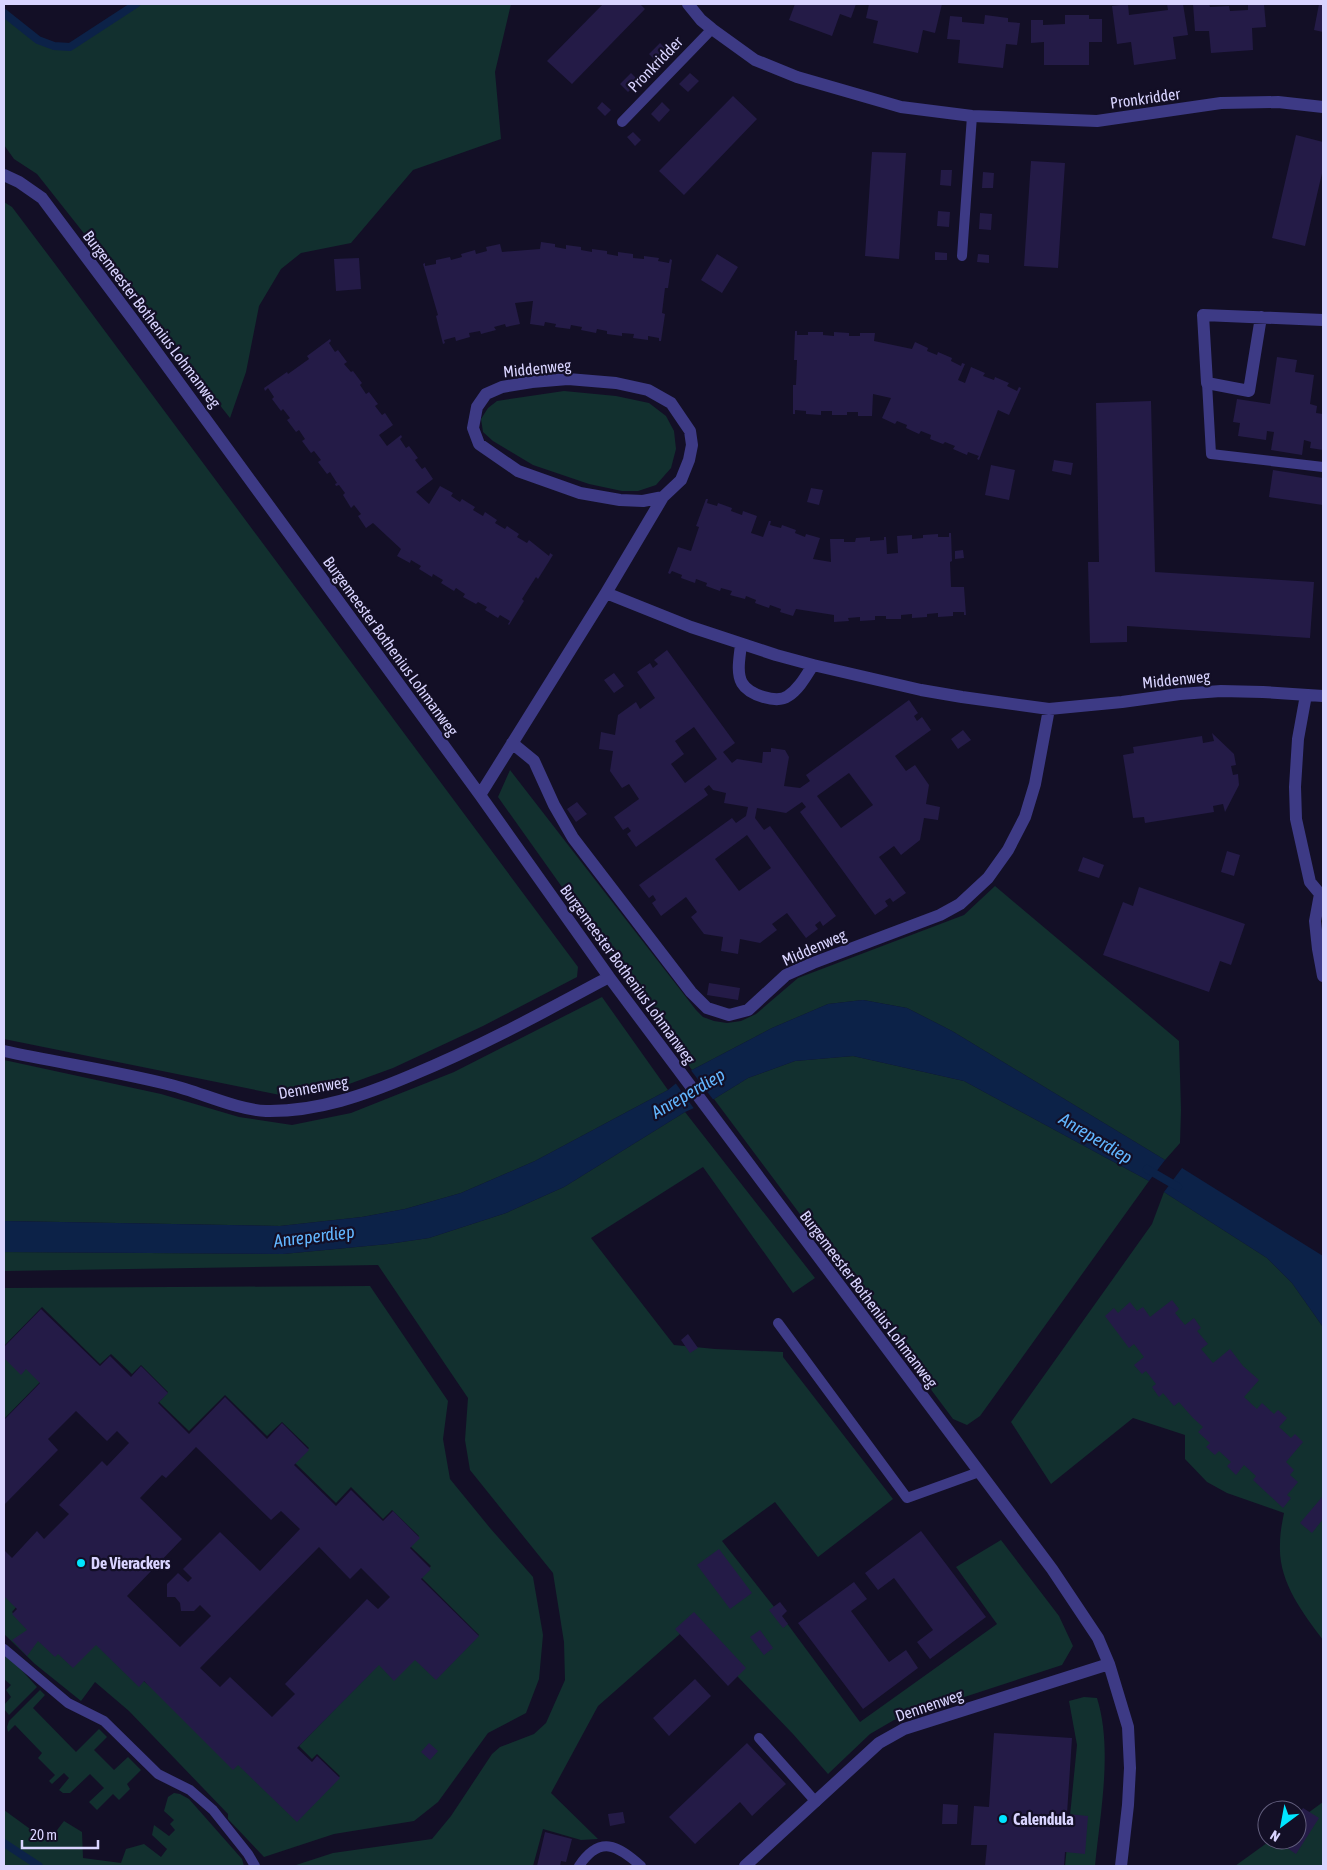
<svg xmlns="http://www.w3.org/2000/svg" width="1327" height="1870" viewBox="0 0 1327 1870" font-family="'Asap Condensed',sans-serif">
	<rect width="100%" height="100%" fill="#130f26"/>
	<path fill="#12302f" d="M142,4H511L495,72L501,139L413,170L351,243L301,253L281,269L259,306L246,372L230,418L37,174L14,159L4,145V13L47,47L65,50Z
		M4,202L12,207L55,264L578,967L577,977L483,1026L393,1068L338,1088L285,1096L4,1039Z
		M564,391L616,396L649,403L666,416L674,431L676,449L671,468L656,485L638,491H622L589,484L533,465L493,441L483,432L481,419L488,408L497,401Z
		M510,770L696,1010L703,1017L714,1021L727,1023L741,1021L756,1014L798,978L964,915L995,886L1179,1041L1181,1110L1180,1143L1165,1160L952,1031L907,1008L863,1000L828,1004L772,1028L692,1070L498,797Z
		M602,997L668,1090L535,1161L461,1193L405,1209L362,1217L280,1226L4,1221V1060L161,1094L239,1117L292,1125L351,1113L454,1072Z
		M853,1056L964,1081L1149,1181L980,1416L967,1425L953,1419L714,1099L748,1078L795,1061Z
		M685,1112L815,1278L793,1293L703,1167L591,1238L674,1345L715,1349L783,1352V1357L893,1499L818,1557L775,1502L722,1541L786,1622L860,1722L997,1624L956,1567L1001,1540L1059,1616L1073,1646L1062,1665L894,1720L870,1734L828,1774L793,1734L689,1626L598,1706L551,1793L598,1839L581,1840L543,1829L533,1866H293L333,1853L432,1839L451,1816L492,1754L500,1747L534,1734L546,1723L565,1680L564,1642L553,1573L470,1470L465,1440L468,1398L378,1265L4,1271V1252L283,1254L388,1244L429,1238L506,1213L564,1187Z
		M1164,1192L1267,1258L1292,1283L1323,1327V1640C1302,1612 1278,1581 1280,1544C1280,1533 1282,1523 1284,1513L1227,1493L1207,1482L1185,1459V1435L1133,1418L1051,1484L1011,1422L1152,1224Z
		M370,1286L448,1401L443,1439L450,1479L490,1528L533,1577L543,1635L539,1679L526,1713L488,1733L438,1802L414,1821L334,1834L264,1857L228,1819V1814L129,1711L95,1682L81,1701L35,1664L4,1634V1593L17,1606L12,1612L55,1653L96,1643C167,1698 233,1757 298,1819L340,1776L317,1754L312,1759L299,1746L380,1663L415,1659L436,1679L479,1635L421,1577L431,1566L410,1546L419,1536L392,1510L383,1519L351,1487L336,1503L295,1463L309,1448L282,1422L267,1436L225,1395L189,1431L159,1402L168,1392L141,1365L132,1374L111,1354L100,1364L42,1307L4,1346V1288Z
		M4,1355L22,1372L27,1367L41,1381L4,1419Z
		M4,1654L15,1663L37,1687L9,1715L4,1709V1705L11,1697L6,1690L11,1685L4,1679Z
		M40,1690L45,1695L33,1708L76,1752L99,1729L107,1737L94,1750L114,1770L128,1757L141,1770L127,1784L130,1789L119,1800L113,1794L97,1810L89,1802L104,1788L90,1774L70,1793H63L59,1790L69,1778L64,1773L52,1784L49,1781L55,1775L38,1758L42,1753L15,1725L8,1732L7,1727L9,1721Z
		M1084,1697L1097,1698C1113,1749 1100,1814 1095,1866H1065L1077,1745L1069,1701Z
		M174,1793L180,1794L189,1799L242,1859L244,1866H4V1810L48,1842L64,1821L82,1832L83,1858L121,1863L126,1849L144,1844L161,1857L167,1849L152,1835L154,1825L169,1836L175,1830L170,1824L174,1820L164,1811L168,1797Z
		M1323,1802V1866H1235L1271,1840H1297V1821Z"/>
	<path fill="#0c2248" d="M863,1000L907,1008L952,1031L1165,1160L1149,1181L964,1081L853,1056L795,1061L748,1078L714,1099L685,1112L564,1187L506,1213L429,1238L388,1244L283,1254L4,1252V1221L280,1226L362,1217L405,1209L461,1193L535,1161L668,1090L692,1070L772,1028L828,1004Z
		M1182,1168L1323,1256V1327L1292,1283L1267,1258L1164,1192Z"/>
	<path fill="#130f26" d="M690,1069L715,1102L695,1110L674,1081Z"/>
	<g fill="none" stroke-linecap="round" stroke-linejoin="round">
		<path stroke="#0c2248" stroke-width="8" d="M4,13L38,40L54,46L70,47L136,4
			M1147,1169L1178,1187
			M4,1843L39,1866"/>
	</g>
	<path fill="#241b47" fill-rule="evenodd" d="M603,4H640L645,9L572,84L547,61Z
		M795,4H856L851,18L840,14L832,36L789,20Z
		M869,4H942L935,33L923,30L918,53L873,43L878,21L866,18Z
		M1128,4L1129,15L1168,10L1167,4H1183L1188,35L1173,37L1176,59L1134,65L1131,42L1117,44L1112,6Z
		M1193,4H1209L1210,7L1229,6L1230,11L1248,10V4H1264L1266,27L1252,28L1253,50L1211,53L1209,31H1195Z
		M1319,4H1323V32L1314,30Z
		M985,15L1008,18V22L1020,23L1017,45L1006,44L1003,68L958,63L960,40L947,39L950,16L962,17V22L984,24Z
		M1065,15H1089V19H1102V42H1089V65H1044V42L1031,43V20H1043V25L1065,24Z
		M660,43L669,52L658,63L649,54Z
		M631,73L639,81L628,92L620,84Z
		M690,73L699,81L688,92L679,84Z
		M733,96L757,119L684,195L659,171Z
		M602,102L611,110L605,116L597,108Z
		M662,102L670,110L659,122L651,114Z
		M633,132L641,140L635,146L627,137Z
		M1296,135L1323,142V169L1305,246L1272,238Z
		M872,152L906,153L899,259L865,256Z
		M1031,161L1065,163L1058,268L1024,266Z
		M941,170H952L951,186L940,185Z
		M983,172L994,173L993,188H982Z
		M938,211L950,212L949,227L937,226Z
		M980,213L992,214L991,230L979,229Z
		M541,242L555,244V247L566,249V245L581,247V250L592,252V249L607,251V254L618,256V252L633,254V258L644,259V256L659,258L658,261L669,263L670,259L672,260L668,288H665L662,313L665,314L661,341H659V338L648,336V340L633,338L634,334L622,333V336L607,334V331L597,329L596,333L581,330L582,327L571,325L570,329L555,327L556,324L545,322L544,326L530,324L533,301L515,303L520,324L506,327L505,324L494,327L496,330L481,334L480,331L469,333L470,337L456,341L455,337L444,340L445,343L443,344L436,316L438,315L423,264L425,263V266L436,264V260L450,257L451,260L462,257L461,254L475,250L476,254L487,251L486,247L500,244L502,252L540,249Z
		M935,252L947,253V260H935Z
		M717,254L738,267L722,293L701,280Z
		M978,254L989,255V263L977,262Z
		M359,258L361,289L336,291L334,259Z
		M795,331H797V335H808V332H823V335L834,336V332L849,333V336H860V333H875L874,341L912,349L915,342L928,348L927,351L937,355L938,352L952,358L951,361L961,366L962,363L965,364L958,380L965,383L971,367L985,373L983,376L994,380L995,377L1009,383L1007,386L1017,391L1019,387L1021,388L1009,415L998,410L979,460L977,459L979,456L968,452L967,455L953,449L955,446L945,442L943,444L930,439L931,435L921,431L919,434L906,428L907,425L897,421L895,424L882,418L891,398L873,394L872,416H858V412H847V415H832V411H821V415L806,414V411L795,410V414H793V385H796L797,360H794Z
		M330,339L331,341L329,343L335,352L338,350L347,362L344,364L351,372L353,371L362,383L360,385L366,394L369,392L378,404L375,406L382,415L385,413L393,425L379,435L387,446L401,435L402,437L400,439L406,448L409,446L418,458L415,460L422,469L425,467L433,479L416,492L429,504L440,486L453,493L451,496L460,502L462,499L475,507L473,510L483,516L485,512L497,520L495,523L505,529L507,526L519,534L517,537L527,543L529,540L549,556L550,553L553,555L538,579L536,577L522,599L524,601L509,625L508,624L510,621L500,615L498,618L485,610L487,607L478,602L476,604L463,597L465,594L456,588L454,591L441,583L443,580L433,574L432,577L419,569L421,566L411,560L410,563L397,556L401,549L373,523L366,528L358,516L361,514L354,505L351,508L343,495L345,493L339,485L336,486L335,484L337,483L330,472L327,474L318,462L321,460L314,451L311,453L302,441L305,439L299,430L296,432L287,420L290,418L283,409L281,411L272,399L274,397L268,388L265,391L264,388L287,372L288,374L309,359L307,356Z
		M1277,357L1297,360L1295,372L1314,375L1310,404L1317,406L1316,413L1323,414V450L1310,448L1311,442L1304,440L1302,455L1271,450L1274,432L1267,431L1266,440L1238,436L1240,423L1233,422L1237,399L1270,404Z
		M1151,401L1155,572L1314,582L1310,638L1127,626V642L1090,643L1088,562H1099L1096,403Z
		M1054,460L1073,463L1071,475L1052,471Z
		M991,465L1015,470L1009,500L985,495Z
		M1273,470L1323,478V505L1269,497Z
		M811,488L823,490L819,505L807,502Z
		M706,499H708L707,503L717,506L718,503L732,508L731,511L742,515L743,511L757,516L751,533L763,537L769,521H771L770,525L781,528L782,525L796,530L795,533L805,537L806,534L820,538L813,559L831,562L830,539H844V542H855L856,538L870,537V541L884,540V537H886L887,554L898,553L897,536L912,535V539L923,538V535L938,534V537H949V533H951L952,561L950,562L951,587H964L966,615H964V612H953V616L938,617V613L927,614V617L912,618V614L901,615V619H886V616H875V620L860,621V617L848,618L849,621L834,622V615L796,609L793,616L780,612L781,609L770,605L769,608L755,603L756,600L746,596L745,599L730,595L732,591L721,588L720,591L706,586L707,583L696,579L695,583L681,578L682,575L672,571L670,574L668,573L678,547L691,551L699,527L696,526Z
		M963,550L964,558L955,559V551Z
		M667,650L735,743L723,752L732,763L737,759L762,763L763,752H771V748L785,750L789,757L784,786L800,788L810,781L806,775L909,700L918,713L914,716L917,721L922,717L931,730L895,756L906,771L915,765L929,785L926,804L940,807L938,820L924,818L920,840L901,855L894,846L879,857L906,893L893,902L890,898L885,901L888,906L875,915L800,812L806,807L802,802L786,813L757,808L755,818L764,830L770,826L836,916L823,926L820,921L815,925L818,929L806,938L787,913L772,924L777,930L760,943L740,939L738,954L721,951L723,937L704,934L691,917L697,912L686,897L661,916L652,903L656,900L653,895L649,898L639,885L732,818L736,823L746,816L748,807L724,803L726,793L713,790L709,785L704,789L708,795L636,847L627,834L631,831L628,827L623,830L614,817L639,799L629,784L622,788L610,771L613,751L599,749L601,732L615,735L618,715L636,702L640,709L655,698L637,672L650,663L653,668L658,664L654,660ZM694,727L717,759L685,783L671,764L684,754L675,741ZM849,773L873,805L841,828L817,796ZM747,835L771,868L739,891L715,859Z
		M614,673L624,686L614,693L604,680Z
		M963,730L971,740L958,749L951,739Z
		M1212,733L1234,754L1236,765L1231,766L1233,775L1238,774L1239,785L1225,812L1223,804L1213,806L1214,812L1145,823L1144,817L1133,818L1123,755L1134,753L1133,747L1202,736L1203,743L1214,741Z
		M577,802L587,814L576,822L567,809Z
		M1227,851L1240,855L1234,876L1221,872Z
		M1083,857L1104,865L1099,878L1078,871Z
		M1139,887L1245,924L1231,965L1220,961L1209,992L1103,955L1123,902L1133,906Z
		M709,983L740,988L738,1000L707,995Z
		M1172,1300L1179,1309L1175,1313L1185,1325L1194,1318L1201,1328L1197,1331L1208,1344L1201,1349L1213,1363L1230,1349L1243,1366L1259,1380L1244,1397L1257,1409L1262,1403L1274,1414L1278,1410L1287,1418L1279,1427L1291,1438L1295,1434L1303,1442L1286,1462L1294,1470L1290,1475L1298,1482L1287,1495L1291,1498L1283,1508L1253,1480L1256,1476L1244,1465L1236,1475L1227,1466L1231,1462L1219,1451L1215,1455L1206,1447L1210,1443L1198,1432L1203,1427L1193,1418L1179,1402L1174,1406L1163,1393L1159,1397L1152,1387L1156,1384L1146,1371L1142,1374L1134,1365L1144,1357L1134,1344L1129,1348L1105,1316L1114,1308L1118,1313L1130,1302L1137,1311L1143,1307L1150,1317Z
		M41,1309L100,1366L110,1356L131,1377L141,1366L168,1393L158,1403L189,1434L225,1397L267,1439L282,1423L309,1450L294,1465L336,1506L351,1490L383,1521L393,1511L420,1538L410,1548L431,1569L421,1579L479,1636L436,1680L415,1660L394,1681L379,1665L297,1748L312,1762L317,1756L340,1778L297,1822L238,1765L233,1770L144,1681L139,1687L96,1645L73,1668L58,1654L55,1657L38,1641L27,1656L12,1640L27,1630L12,1614L17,1609L4,1596V1550L12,1558L37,1531L44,1539L69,1514L59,1505L102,1461L107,1466L129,1443L117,1431L107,1441L76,1411L48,1439L58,1450L4,1505V1420L40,1383L26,1369L21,1375L4,1358V1347ZM196,1447L271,1520L281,1511L300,1529L260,1571L220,1532L183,1569L192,1578L188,1582L178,1573L167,1584V1597H175L180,1603L181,1611H194L200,1605L211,1616L180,1647L127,1596L182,1539L140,1498L162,1475L166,1478ZM319,1547L350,1579L361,1568L390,1597L378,1609L367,1599L285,1684L295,1694L272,1717L230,1677L220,1687L200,1668Z
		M688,1334L698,1348L690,1353L681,1340Z
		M1323,1496V1519L1312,1533L1300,1523Z
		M921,1531L986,1617L930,1659L917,1642L933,1630L894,1578L878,1590L865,1573Z
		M719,1549L752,1593L730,1609L697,1565Z
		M854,1582L867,1599L851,1611L889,1662L906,1650L918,1668L863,1709L798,1623Z
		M780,1602L787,1611L782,1616L788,1624L783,1628L769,1610Z
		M694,1612L746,1668L728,1686L675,1629Z
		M760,1630L773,1648L764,1655L750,1637Z
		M695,1679L711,1696L669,1736L653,1718Z
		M994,1733L1072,1738L1067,1814L1088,1816L1085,1854L1065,1852L1064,1866H985L987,1845H971L974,1806L989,1807Z
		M429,1743L438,1751L430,1760L421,1752Z
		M747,1743L786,1784L752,1816L740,1802L695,1844L669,1817Z
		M943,1804L958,1805L957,1824H942Z
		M1303,1808L1319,1818L1296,1854L1280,1843L1282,1840H1297V1817Z
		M623,1812L625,1823L610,1826L608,1814Z
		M545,1832L572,1839L566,1862L561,1861L560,1866H537Z"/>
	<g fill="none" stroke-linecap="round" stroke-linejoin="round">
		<path stroke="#3d3a85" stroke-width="10" d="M622,122L712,29
			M962,256L972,116
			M1207,383L1211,454L1323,467
			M778,1323L907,1498L979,1472
			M4,1649L68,1703L104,1721L158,1774L190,1790L213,1810L248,1854L255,1866
			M759,1738L816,1802
			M579,1866C600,1835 617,1845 641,1866"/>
		<path stroke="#3d3a85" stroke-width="12" d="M688,4L701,20L712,29L755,60L797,77L901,107L972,116L1097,121L1221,103L1278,102L1323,107
			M4,175L19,182L42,198L137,325L480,795L609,977L1052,1569L1098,1638L1109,1664L1128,1727L1130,1768L1128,1805L1121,1866
			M1261,317L1249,391L1207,383L1203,315L1323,320
			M568,379L616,383L648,390L671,403L690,431L692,445L689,460L681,480L663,497L643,501L620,500L580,493L518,471L479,444L473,428L477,407L486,394L502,387L532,382Z
			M606,593L691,627L776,655L813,665L921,690L962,697L1049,709L1122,702L1180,694L1221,691L1263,692L1323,696
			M741,644C740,656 736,672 742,683C749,695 777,704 788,696C799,689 806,676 813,665
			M1306,695L1298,739L1295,787L1296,819L1310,882L1320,894
			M512,743L534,761L554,805L573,838L691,992L707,1008L729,1015L748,1010L786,975L813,963L940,915L960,904L988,878L1008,850L1025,817L1035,784L1049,709
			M480,795L606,593L663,497
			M1323,895L1320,894L1315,921L1318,949L1323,976
			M4,1051C59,1063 116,1071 171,1085C200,1092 237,1110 266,1111C317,1112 365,1095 412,1075C480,1047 544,1012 609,977
			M745,1866L879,1743L904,1729L1109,1664"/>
	</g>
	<g fill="#00e5ff" stroke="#130f26" stroke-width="2">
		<circle cx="81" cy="1563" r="5"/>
		<circle cx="1003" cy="1819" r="5"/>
	</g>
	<g text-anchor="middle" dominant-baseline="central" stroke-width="4.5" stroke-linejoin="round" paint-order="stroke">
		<g font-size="16" fill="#d9d4ff" stroke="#130f26">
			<text transform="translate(655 64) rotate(-46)">Pronkridder</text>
			<text transform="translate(1145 98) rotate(-8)">Pronkridder</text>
			<text transform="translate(152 319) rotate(53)">Burgemeester Bothenius Lohmanweg</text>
			<text transform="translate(537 368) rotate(-6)">Middenweg</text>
			<text transform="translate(391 646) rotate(54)">Burgemeester Bothenius Lohmanweg</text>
			<text transform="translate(1176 679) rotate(-6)">Middenweg</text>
			<text transform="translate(814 947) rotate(-24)">Middenweg</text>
			<text transform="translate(628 974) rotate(54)">Burgemeester Bothenius Lohmanweg</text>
			<text transform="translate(313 1087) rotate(-10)">Dennenweg</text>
			<text transform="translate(869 1299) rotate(53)">Burgemeester Bothenius Lohmanweg</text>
			<text transform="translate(929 1705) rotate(-19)">Dennenweg</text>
		</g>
		<g font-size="16" font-weight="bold" fill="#d9d4ff" stroke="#130f26" text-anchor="start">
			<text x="91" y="1563">De Vierackers</text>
			<text x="1013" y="1819">Calendula</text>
		</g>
		<g font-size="18" font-style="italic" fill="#62b6ff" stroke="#130f26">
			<text transform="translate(688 1093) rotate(-30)">Anreperdiep</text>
			<text transform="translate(1096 1138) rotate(31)">Anreperdiep</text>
			<text transform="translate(314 1236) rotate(-7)">Anreperdiep</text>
		</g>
	</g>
	<rect width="1327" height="1870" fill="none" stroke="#d9d4ff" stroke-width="10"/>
	<g transform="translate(1282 1825) rotate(212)"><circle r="24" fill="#130f26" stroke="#625e7d"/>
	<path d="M0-4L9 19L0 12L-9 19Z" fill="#00e5ff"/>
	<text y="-8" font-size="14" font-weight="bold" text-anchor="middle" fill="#d9d4ff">N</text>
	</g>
	<path d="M22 1840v8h76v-8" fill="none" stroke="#d9d4ff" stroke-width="2.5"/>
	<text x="30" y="1840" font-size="15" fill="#d9d4ff" stroke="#130f26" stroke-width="4" paint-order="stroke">20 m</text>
</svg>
